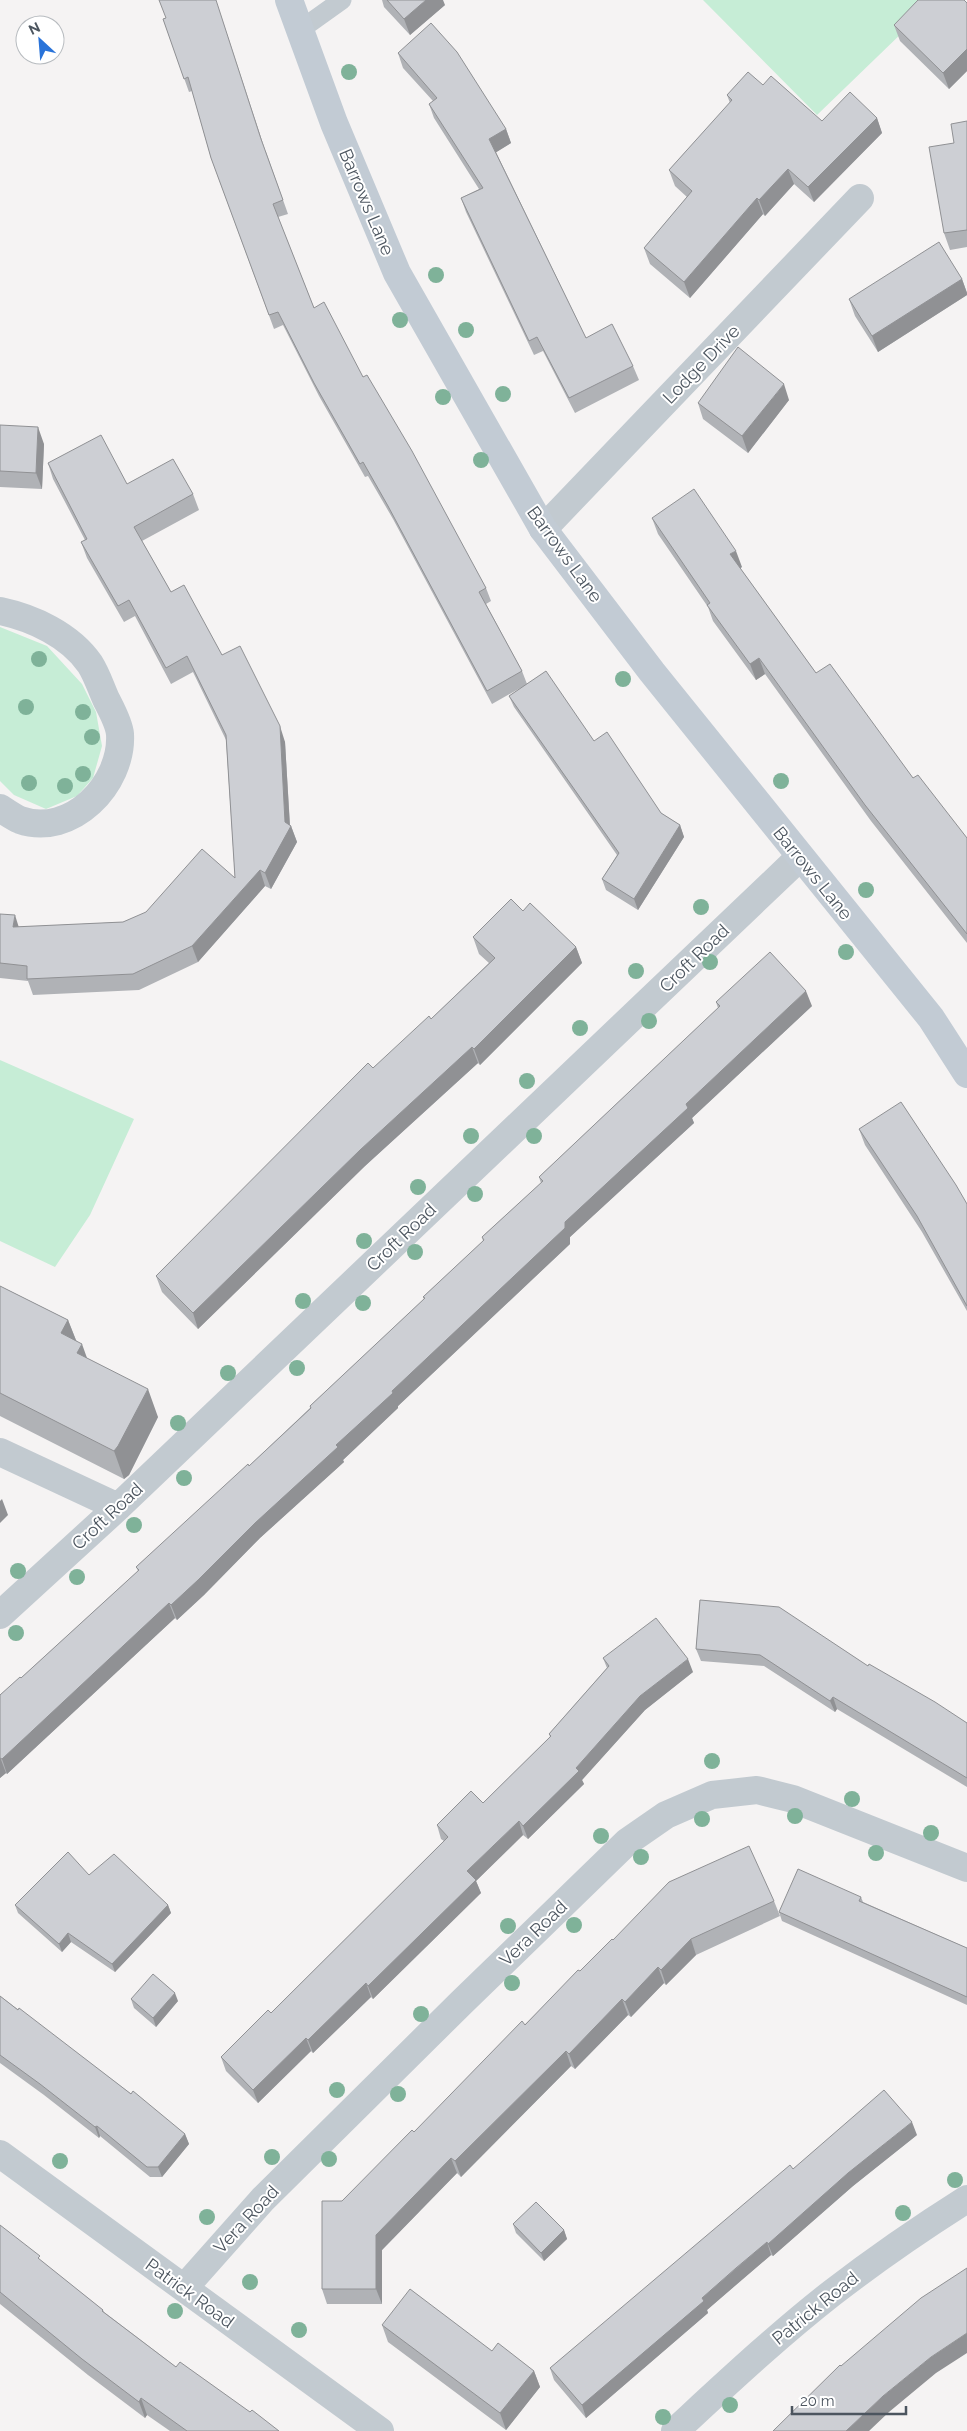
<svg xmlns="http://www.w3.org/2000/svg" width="967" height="2431" viewBox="0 0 967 2431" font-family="Raleway,sans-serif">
	<rect width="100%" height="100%" fill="#f5f3f3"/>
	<path fill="#c6edd6" d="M703,0H936L817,115Z
		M0,627L47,646L82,684L96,712L102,746L93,778L77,796L46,809L14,795L0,781Z
		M0,1060L134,1119L90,1215L55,1267L0,1241Z"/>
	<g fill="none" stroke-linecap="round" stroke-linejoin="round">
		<path stroke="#c2cad0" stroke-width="19" d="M300,30L342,0"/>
		<path stroke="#c2cad0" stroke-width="28" d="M543,529L860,198
			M0,611C33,618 70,635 90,664C97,675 101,688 106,699C111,709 119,723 120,734C123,784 71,838 20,820C13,817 6,812 0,808
			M0,1452L118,1507
			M0,1615L118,1507L800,857
			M0,2154L380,2431
			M184,2288L263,2199L461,2003L627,1842L666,1815L712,1795L757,1790L793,1799L967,1868
			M675,2431C726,2384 777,2336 832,2293C876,2259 921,2228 967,2199"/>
		<path stroke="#c2cbd4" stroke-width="28" d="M289,0L334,123L397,273L543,529L652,672L931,1018L967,1074"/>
	</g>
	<g fill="#7fb299">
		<circle cx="349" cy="72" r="8"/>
		<circle cx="436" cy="275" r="8"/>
		<circle cx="400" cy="320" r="8"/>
		<circle cx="466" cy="330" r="8"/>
		<circle cx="503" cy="394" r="8"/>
		<circle cx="443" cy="397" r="8"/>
		<circle cx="481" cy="460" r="8"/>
		<circle cx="39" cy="659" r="8"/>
		<circle cx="623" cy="679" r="8"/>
		<circle cx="26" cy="707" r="8"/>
		<circle cx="83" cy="712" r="8"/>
		<circle cx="92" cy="737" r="8"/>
		<circle cx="83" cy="774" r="8"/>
		<circle cx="781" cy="781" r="8"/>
		<circle cx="29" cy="783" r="8"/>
		<circle cx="65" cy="786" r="8"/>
		<circle cx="866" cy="890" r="8"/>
		<circle cx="701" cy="907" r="8"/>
		<circle cx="846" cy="952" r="8"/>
		<circle cx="710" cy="962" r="8"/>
		<circle cx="636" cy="971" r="8"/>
		<circle cx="649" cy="1021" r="8"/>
		<circle cx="580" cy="1028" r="8"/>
		<circle cx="527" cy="1081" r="8"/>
		<circle cx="471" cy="1136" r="8"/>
		<circle cx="534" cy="1136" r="8"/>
		<circle cx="418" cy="1187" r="8"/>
		<circle cx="475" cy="1194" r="8"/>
		<circle cx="364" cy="1241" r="8"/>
		<circle cx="415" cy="1252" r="8"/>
		<circle cx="303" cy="1301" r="8"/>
		<circle cx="363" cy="1303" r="8"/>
		<circle cx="297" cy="1368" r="8"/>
		<circle cx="228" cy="1373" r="8"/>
		<circle cx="178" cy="1423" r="8"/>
		<circle cx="184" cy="1478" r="8"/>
		<circle cx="134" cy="1525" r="8"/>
		<circle cx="18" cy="1571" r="8"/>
		<circle cx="77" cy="1577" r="8"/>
		<circle cx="16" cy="1633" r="8"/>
		<circle cx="712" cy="1761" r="8"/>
		<circle cx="852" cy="1799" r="8"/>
		<circle cx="795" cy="1816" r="8"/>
		<circle cx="702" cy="1819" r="8"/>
		<circle cx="931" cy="1833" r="8"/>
		<circle cx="601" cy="1836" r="8"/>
		<circle cx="876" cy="1853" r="8"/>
		<circle cx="641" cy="1857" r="8"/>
		<circle cx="574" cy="1925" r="8"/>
		<circle cx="508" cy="1926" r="8"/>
		<circle cx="512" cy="1983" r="8"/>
		<circle cx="421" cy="2014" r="8"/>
		<circle cx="337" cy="2090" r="8"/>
		<circle cx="398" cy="2094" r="8"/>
		<circle cx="272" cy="2157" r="8"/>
		<circle cx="329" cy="2159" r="8"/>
		<circle cx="60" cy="2161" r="8"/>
		<circle cx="955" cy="2180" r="8"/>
		<circle cx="903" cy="2213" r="8"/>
		<circle cx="207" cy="2217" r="8"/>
		<circle cx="250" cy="2282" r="8"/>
		<circle cx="175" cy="2311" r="8"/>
		<circle cx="299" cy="2330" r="8"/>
		<circle cx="730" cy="2405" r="8"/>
		<circle cx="663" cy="2417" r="8"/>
	</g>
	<path fill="#b0b2b6" d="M382,0H387L445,5L410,35L384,7Z
		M967,3V71L949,89L900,41L894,25Z
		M165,18L266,152L288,214L278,217L314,308L363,377L486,588L491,601L486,604L522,671L527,684L594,741L661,813L680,825L684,837L638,910L606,890L602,879L617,855L514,707L509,696L522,687L492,704L393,519L368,476L365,477L319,396L283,325L274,329L211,158L192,91L189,92L163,19Z
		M398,53L506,129L511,143L496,152L586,338L633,366L639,380L575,413L543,351L534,355L466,212L461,198L479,189L434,118L429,104L433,101L403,68Z
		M763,85L822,121L877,118L882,133L814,202L794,184L765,216L763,214L690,298L650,264L644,248L687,197L675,186L669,170L730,103L727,95Z
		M967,121V247L950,250L944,233L954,143Z
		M962,279L967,293V295L878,352L855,316L849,299Z
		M789,400L748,453L703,419L698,403Z
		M0,425L44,444L42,489L0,487Z
		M48,463L127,484L193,494L199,510L142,541L171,592L222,655L285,742L290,825L291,826L297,842L271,889L265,886L198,962L139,990L33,995L28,981L0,978V914L19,927L123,922L235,878L226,740L193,672L171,684L135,616L124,622L87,558L81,542L85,540L53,479Z
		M652,518L742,567L740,568L816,673L913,778L967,838V943L871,821L765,674L756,680L713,621L708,607L658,534Z
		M523,911L576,947L582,963L480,1065L478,1063L365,1166L198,1329L162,1292L156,1276L373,1068L431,1019L489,963L479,954L473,937Z
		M716,1002L812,1006L692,1118L694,1123L570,1237V1244L398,1406V1408L343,1460L344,1462L260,1538L204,1595L177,1620L175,1618L7,1774L6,1773L0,1778V1695L21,1678L138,1571L136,1567L249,1466L310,1408V1406L424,1299L423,1297L483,1241L482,1237L541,1183L539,1177L718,1008Z
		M859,1129L967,1204V1311L922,1232L865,1145Z
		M0,1286L68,1320L76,1340L87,1358L158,1417L129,1475L124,1479L0,1416Z
		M700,1600L868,1666L967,1723V1787L837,1709L835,1712L764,1666L701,1661L696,1649Z
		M603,1658L693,1672L645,1710L582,1780L584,1784L528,1839L523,1835L476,1881L481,1893L373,1999L371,1997L313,2053L311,2051L258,2103L226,2071L221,2057L271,2013L444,1841L441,1839L437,1825L483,1803L550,1737L549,1734L607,1668Z
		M89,1875L168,1905L171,1913L115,1972L71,1942L62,1952L18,1913L15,1905Z
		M861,1897L863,1902L967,1948V2005L782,1921L779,1912Z
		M774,1901L780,1916L696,1955L666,1985L664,1983L631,2017L628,2015L575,2069L571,2066L461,2177L457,2173L382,2250V2304H327L322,2289L342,2201L414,2132L580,1971L613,1940Z
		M0,1996L185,2134L189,2144L162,2177H150L100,2136L99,2138L44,2095L0,2063Z
		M131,1999L178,2001L156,2027L134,2008Z
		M917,2135L853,2186L773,2256L771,2255L740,2281L707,2310L708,2313L586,2418L554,2380L550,2368L793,2169Z
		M513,2224L564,2230L567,2239L544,2261L516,2233Z
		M0,2225L41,2261L103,2310L104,2312L176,2367L250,2412L279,2431H170L147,2415L145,2418L88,2375L0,2304Z
		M382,2325L492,2351L534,2371L540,2387L506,2430L388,2342Z"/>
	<path fill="#909194" d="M216,0L266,153L261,139Z
		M426,0H443L445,5L410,35L404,19Z
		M967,49V71L949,89L943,73Z
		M877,118L882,133L814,202L808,187Z
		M506,129L511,143L495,153L489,139Z
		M788,169L794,184L765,216L759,200Z
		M757,198L763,214L690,298L684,282Z
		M962,279L967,293V295L878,352L872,336Z
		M784,384L789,400L748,453L742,436Z
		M38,427L44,444L42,489L36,473Z
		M736,551L742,567L736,571L730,554Z
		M759,658L765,674L756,680L750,664Z
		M280,726L285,742L290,828L291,826L297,842L271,889L265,873L285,822Z
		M680,825L684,837L638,910L634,899Z
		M260,870L265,886L198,962L192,946Z
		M15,915L20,931L13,927Z
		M576,947L582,963L480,1065L474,1049Z
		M806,991L812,1006L692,1118L694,1123L570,1237V1244L398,1406V1408L343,1460L344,1462L260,1538L204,1595L177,1620L171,1605L255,1523L336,1445L686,1104Z
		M472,1047L478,1063L365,1166L198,1329L193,1313L360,1150Z
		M68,1320L79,1348L61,1333Z
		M82,1344L92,1372L77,1353Z
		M148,1389L158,1417L129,1475L124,1479L114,1451Z
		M2,1499L8,1515L0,1523V1501Z
		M169,1603L175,1618L7,1774L2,1759Z
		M688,1659L693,1672L645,1710L582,1780L584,1784L528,1839L523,1826L576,1768L640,1696Z
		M833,1697L837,1709L835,1712L830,1701Z
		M0,1757L6,1773L0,1778Z
		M519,1821L523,1835L476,1881L481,1893L373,1999L368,1986L467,1871Z
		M168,1905L171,1913L115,1972L112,1964Z
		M68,1933L71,1942L62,1952L59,1944Z
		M691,1939L696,1955L666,1985L661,1970Z
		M658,1967L664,1983L631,2017L625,2002Z
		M366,1983L371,1997L313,2053L308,2040Z
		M175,1993L178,2001L156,2027L153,2018Z
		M622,1999L628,2015L575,2069L569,2054Z
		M306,2038L311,2051L258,2103L253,2090Z
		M566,2051L571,2066L461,2177L455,2161Z
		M912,2122L917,2135L853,2186L773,2256L768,2244L848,2173Z
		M97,2126L100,2136L99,2138L95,2127Z
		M185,2134L189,2144L162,2177L158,2167Z
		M451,2158L457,2173L382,2250V2304L376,2289V2235Z
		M564,2230L567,2239L544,2261L541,2253Z
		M767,2242L771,2255L707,2310L708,2313L586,2418L582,2405L702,2298Z
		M967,2333V2353L936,2373L889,2412L869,2431H846L883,2396L931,2357Z
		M534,2371L540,2387L506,2430L500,2413Z
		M141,2398L147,2415L145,2418L139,2402Z"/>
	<path fill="#cdcfd4" stroke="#909194" d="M159,0H216L261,139L283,200L273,204L314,308L324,302L363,377L367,375L412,451L486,588L479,592L522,671L487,691L388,506L363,462L360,464L314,383L278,312L269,315L211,158L188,77L184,79L163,19L166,18Z
		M387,0H426L404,19Z
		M918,0H964L967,3V49L943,73L894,25Z
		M431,23L457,52L506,129L489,139L586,338L612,324L633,366L569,398L537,337L529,341L461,198L483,188L429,104L437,98L398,53Z
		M748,72L763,85L771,76L822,121L850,92L877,118L808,187L788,169L759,200L757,198L684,282L644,248L692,191L669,170L732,100L727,95Z
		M967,121V230L944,233L929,147L954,143L951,124Z
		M939,242L962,279L872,336L849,299Z
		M738,347L784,384L742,436L698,403Z
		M0,425L38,427L36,473L0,471Z
		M101,435L127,484L173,459L193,494L134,527L171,592L184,585L222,655L240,646L280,726L285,822L291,826L265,873L260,870L192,946L133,974L27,979V966L0,963V914L15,915L13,927L123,922L146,912L202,849L235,878L226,735L187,656L166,668L129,600L118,606L81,542L87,539L48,463Z
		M694,489L736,551L730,554L816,673L830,664L913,778L918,775L967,838V934L865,805L759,658L750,664L707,605L710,603L652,518Z
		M546,671L594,741L607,732L661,813L680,825L634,899L602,879L619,853L509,696Z
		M511,899L523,911L530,903L576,947L474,1049L472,1047L360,1150L193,1313L156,1276L368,1063L373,1068L429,1016L431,1019L495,958L473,937Z
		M770,952L806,991L686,1104L688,1108L565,1222V1228L392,1391L393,1393L336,1445L338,1447L255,1523L198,1580L171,1605L169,1603L2,1759L0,1758V1695L20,1677L21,1678L139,1570L136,1567L248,1464L249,1466L311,1408L310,1406L425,1298L423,1297L484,1240L482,1237L543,1181L539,1177L720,1006L716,1002Z
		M901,1102L956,1185L967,1204V1306L917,1216L859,1129Z
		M0,1286L68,1320L61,1333L82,1344L77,1353L148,1389L118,1446L114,1451L0,1393Z
		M700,1600L779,1607L868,1666L869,1664L935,1702L967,1723V1778L833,1697L830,1701L760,1655L696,1649Z
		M656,1618L688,1659L640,1696L576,1768L579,1771L523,1826L519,1821L467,1871L476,1880L368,1986L366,1983L308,2040L306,2038L253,2090L221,2057L268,2010L271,2013L448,1837L437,1825L471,1791L483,1803L551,1736L549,1734L609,1666L603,1658Z
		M749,1846L774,1901L691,1939L661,1970L658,1967L625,2002L622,1999L569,2054L566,2051L455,2161L451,2158L376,2235V2289H322V2201H342L412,2130L414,2132L522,2021L525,2025L578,1970L580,1971L612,1939L613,1940L669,1882Z
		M68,1852L89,1875L114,1854L168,1905L112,1964L68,1933L59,1944L15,1905Z
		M798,1869L861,1897L859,1901L967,1948V1997L779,1912Z
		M153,1974L175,1993L153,2018L131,1999Z
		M0,1996L18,2010L19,2008L131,2094L133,2091L185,2134L158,2167H147L97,2126L95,2127L40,2084L0,2055Z
		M884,2090L912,2122L848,2173L768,2244L767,2242L736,2268L702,2298L704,2301L582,2405L550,2368L790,2165L793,2169Z
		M536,2202L564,2230L541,2253L513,2224Z
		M0,2225L40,2256L38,2258L103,2310L102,2311L176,2367L180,2362L250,2412L252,2410L279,2431H187L141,2398L139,2402L82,2359L0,2292Z
		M967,2268V2333L931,2357L883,2396L846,2431H773L840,2365L841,2366L921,2298Z
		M410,2289L492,2351L498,2343L534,2371L500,2413L382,2325Z"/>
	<g text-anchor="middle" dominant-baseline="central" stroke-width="4" stroke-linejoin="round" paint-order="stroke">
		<g font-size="18" fill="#4c555f" stroke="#fff">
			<text transform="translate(367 202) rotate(67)">Barrows Lane</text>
			<text transform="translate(701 364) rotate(-46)">Lodge Drive</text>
			<text transform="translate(565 554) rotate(54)">Barrows Lane</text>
			<text transform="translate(813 873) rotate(51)">Barrows Lane</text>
			<text transform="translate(694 958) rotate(-44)">Croft Road</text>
			<text transform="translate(401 1237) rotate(-44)">Croft Road</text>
			<text transform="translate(107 1516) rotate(-43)">Croft Road</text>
			<text transform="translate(533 1933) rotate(-44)">Vera Road</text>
			<text transform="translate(246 2219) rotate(-47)">Vera Road</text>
			<text transform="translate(190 2293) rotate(36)">Patrick Road</text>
			<text transform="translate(815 2308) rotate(-39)">Patrick Road</text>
		</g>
	</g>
	<g transform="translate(40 40) rotate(334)"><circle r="24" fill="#ffffff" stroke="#b7bbbf"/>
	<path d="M0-4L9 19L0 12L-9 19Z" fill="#2973d9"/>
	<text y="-8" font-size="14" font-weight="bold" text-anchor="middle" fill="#4c555f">N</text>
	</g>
	<path d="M792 2406v8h114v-8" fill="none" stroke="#4c555f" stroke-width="2.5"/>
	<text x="800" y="2406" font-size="15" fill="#4c555f" stroke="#ffffff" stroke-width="4" paint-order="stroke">20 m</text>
</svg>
